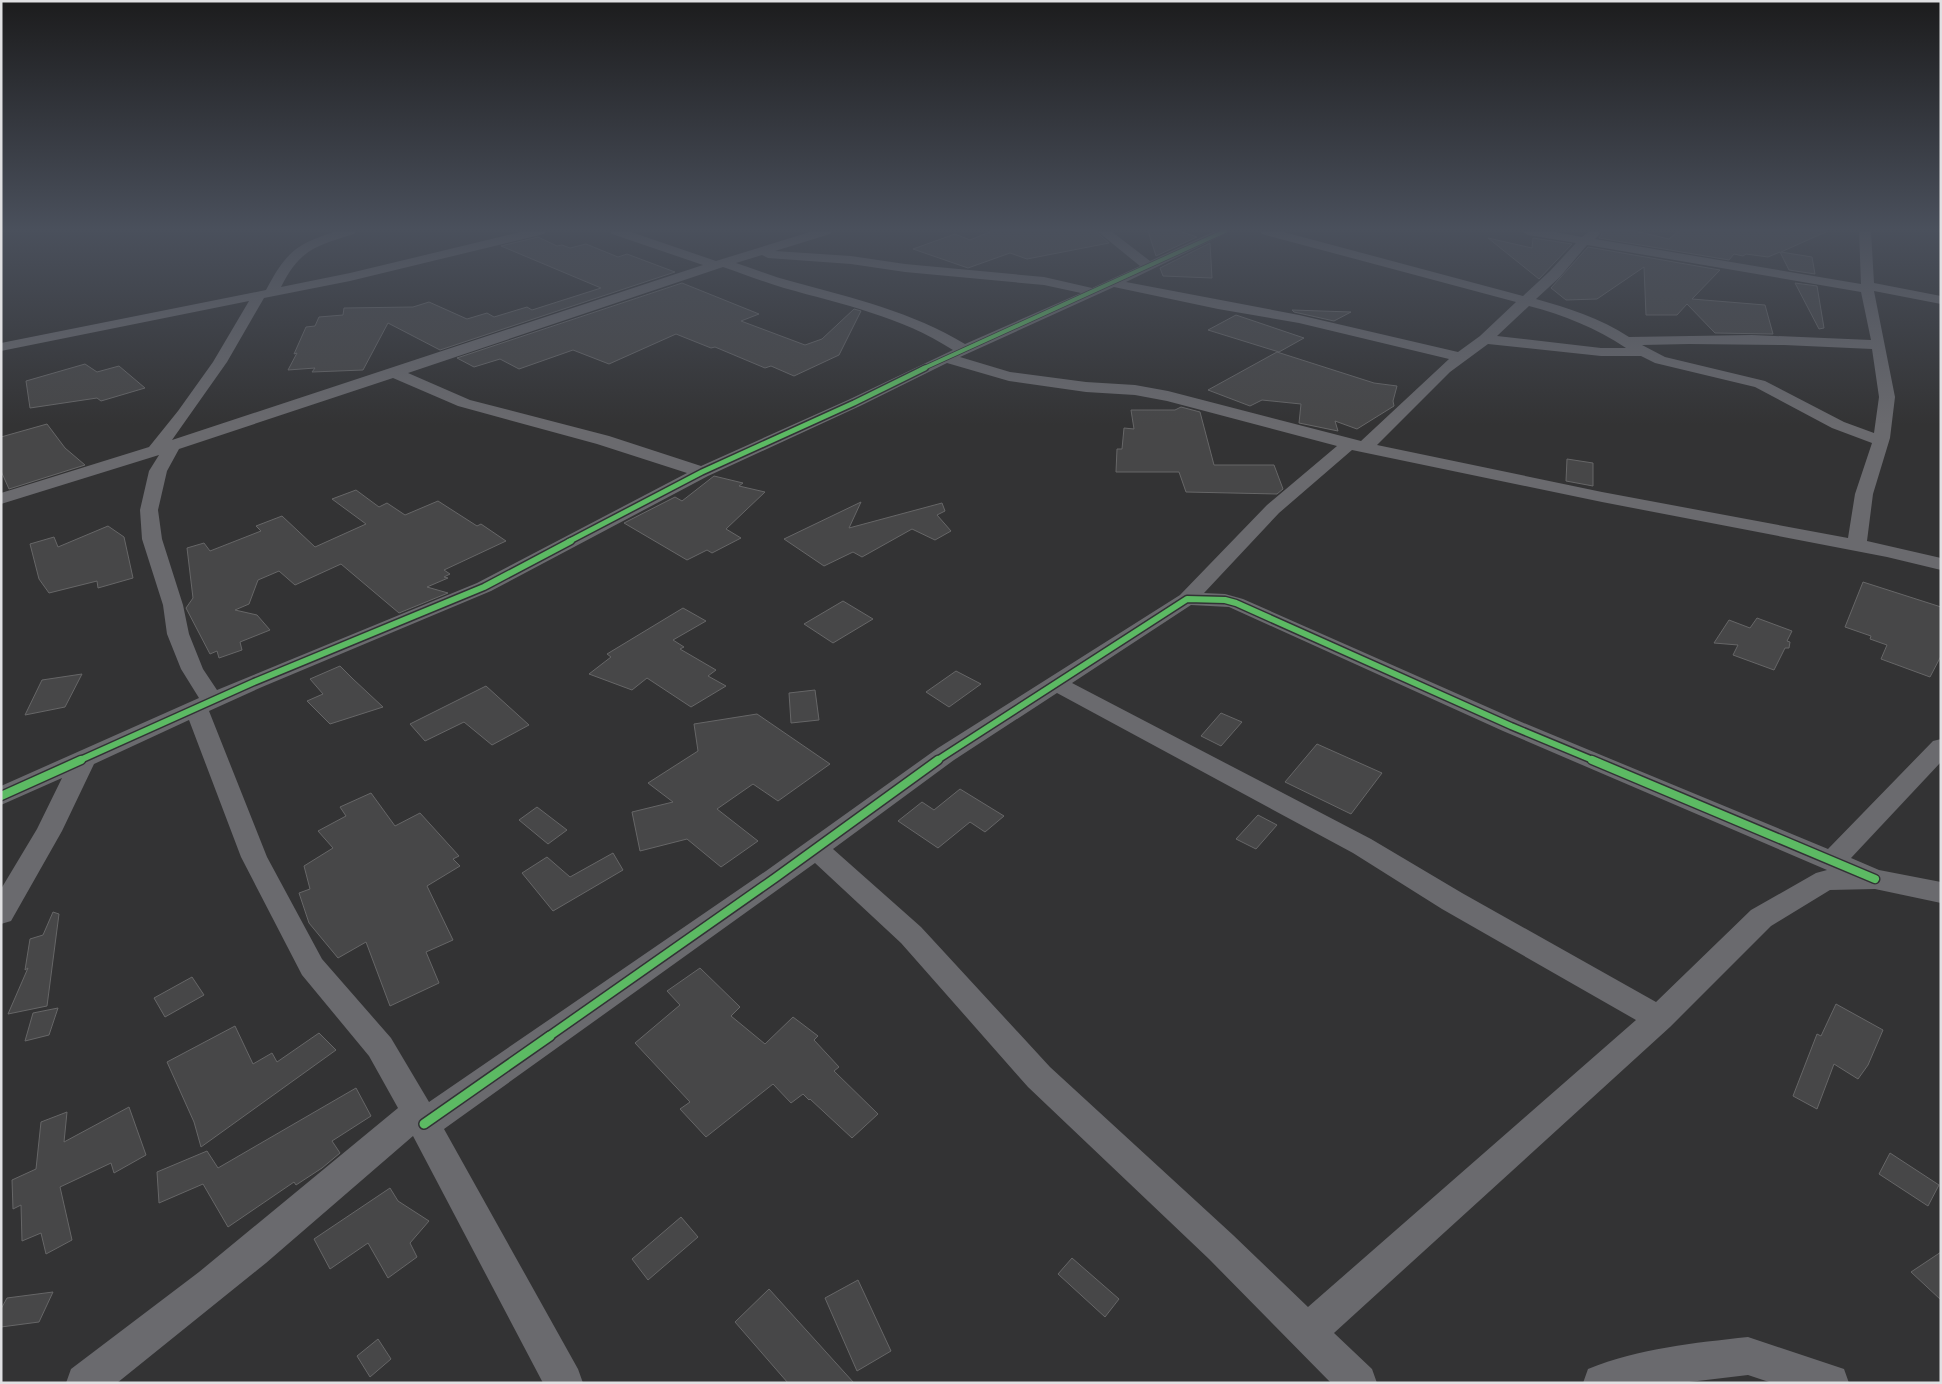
<svg xmlns="http://www.w3.org/2000/svg" width="1942" height="1384" viewBox="0 0 1942 1384" font-family="'Fira Sans',sans-serif">
	<rect width="100%" height="100%" fill="#333334"/>
	<path fill="#474748" stroke="#666667" d="M992,231H1095L1109,243L1027,259L1010,253L968,268L913,249L955,234L970,240Z
		M1148,231H1179L1197,237L1156,256Z
		M1600,231H1635L1669,239L1679,231H1828L1781,252L1812,257L1815,274L1789,270L1780,252L1768,257L1746,254L1743,256L1734,254L1729,260L1599,238L1602,234Z
		M538,237L557,246L562,245L570,248L586,244L618,257L627,254L675,272L440,350L388,323L363,370L312,372L315,368L288,370L297,353L294,354L306,327L315,326L319,317L343,315L344,308L413,307L429,302L467,319L487,313L494,317L527,307L532,310L601,288L501,246Z
		M1488,238L1532,248L1533,238L1572,244L1539,279Z
		M1210,243L1212,278L1163,276L1160,268Z
		M1588,247L1720,270L1692,299L1765,305L1773,334L1715,333L1687,304L1677,315H1646L1644,267L1597,299L1566,300L1551,288Z
		M682,283L759,314L741,321L805,345L822,339L854,309L861,311L839,355L794,376L771,366L765,368L715,347L711,348L676,334L609,364L573,350L519,369L500,359L474,367L457,358Z
		M1795,283L1817,286L1824,328L1819,329Z
		M1292,310L1351,312L1334,321L1294,312Z
		M1236,315L1304,338L1279,352L1208,330Z
		M1277,352L1374,383L1397,386L1393,401L1394,406L1357,429L1335,421L1338,431L1299,423L1301,404L1262,400L1250,406L1208,390Z
		M85,364L97,372L119,366L145,388L101,401L97,398L30,408L26,381Z
		M1181,407L1200,412L1214,465H1274L1283,489L1277,494L1186,492L1179,472H1116L1117,449H1122L1124,428L1134,429L1131,410H1175Z
		M47,424L65,448L85,465L9,489L1,471V437Z
		M1567,459L1593,463V486L1566,481Z
		M714,476L743,483L739,486L765,492L726,529L741,538L712,553L707,550L687,560L624,523L675,497L682,501Z
		M356,490L379,507L387,503L405,515L438,501L477,526L481,524L506,541L444,570L450,574L444,577L448,578L427,587L448,593L399,613L341,564L295,585L279,571L258,580L249,604L235,610L257,615L270,630L240,642L242,650L219,658L217,651L210,654L186,608L193,598L187,548L204,543L210,551L261,531L256,526L282,516L315,547L366,524L332,499Z
		M861,502L849,528L942,503L945,511L937,515L951,531L935,540L912,529L862,557L853,552L824,566L784,539Z
		M108,526L124,537L133,578L98,588L97,581L49,593L39,579L30,544L54,537L58,547Z
		M1863,582L1941,607V656L1930,677L1881,659L1887,645L1870,639L1871,636L1845,627Z
		M843,601L873,619L833,643L804,624Z
		M683,608L706,621L673,640L684,647L680,649L716,670L708,676L726,686L691,707L647,678L632,690L589,674L611,657L607,654Z
		M1757,618L1792,631L1787,641L1790,642L1789,648H1785L1774,670L1733,655L1738,645L1714,643L1729,620L1750,628Z
		M340,666L353,679L383,707L330,724L307,701L323,694L310,679Z
		M956,671L981,684L949,707L926,692Z
		M82,674L65,707L25,715L42,680Z
		M486,686L529,725L492,745L464,722L425,741L410,724Z
		M815,690L819,720L791,723L789,693Z
		M1221,713L1242,722L1221,746L1201,736Z
		M757,714L830,764L778,801L753,784L717,809L758,841L721,867L687,839L640,851L632,812L673,802L648,783L698,751L694,724Z
		M1317,744L1382,773L1351,814L1285,782Z
		M960,789L1004,816L985,832L970,822L938,848L898,821L922,802L934,810Z
		M371,793L395,826L420,813L459,856L453,859L460,866L427,886L453,940L426,952L439,983L390,1006L366,942L338,958L309,923L299,893L310,889L304,866L333,848L318,831L346,816L340,807Z
		M537,807L567,830L548,844L519,820Z
		M1258,815L1277,825L1256,849L1236,839Z
		M613,853L623,870L553,911L522,873L547,857L570,877Z
		M53,912L59,914L47,1006L8,1014L28,968L25,970L30,939L43,935Z
		M700,968L740,1007L731,1016L765,1044L793,1017L818,1036L814,1040L839,1067L834,1071L878,1114L852,1138L810,1099L809,1100L803,1094L791,1103L773,1084L706,1137L680,1109L690,1102L635,1043L680,1005L667,991Z
		M192,977L204,995L165,1017L154,998Z
		M1836,1004L1883,1030L1868,1065L1858,1079L1834,1064L1817,1109L1793,1096L1817,1034L1821,1036Z
		M58,1008L49,1035L25,1041L33,1013Z
		M235,1026L253,1064L272,1053L277,1062L319,1033L336,1050L201,1147L194,1122L167,1062Z
		M356,1088L371,1116L332,1141L340,1153L322,1168L296,1185L294,1182L228,1227L203,1184L159,1203L157,1172L207,1151L218,1168Z
		M129,1107L146,1155L114,1173L111,1163L60,1187L72,1240L46,1254L41,1233L22,1241L21,1205L13,1209L12,1180L36,1169L41,1122L67,1112L64,1142Z
		M1890,1153L1939,1185L1928,1206L1879,1174Z
		M390,1188L398,1201L429,1221L410,1243L417,1257L388,1278L368,1243L330,1269L314,1239Z
		M681,1217L698,1237L648,1280L632,1259Z
		M1941,1252V1300L1911,1272Z
		M1072,1258L1119,1299L1105,1317L1058,1274Z
		M858,1280L891,1351L857,1371L825,1298Z
		M769,1289L854,1383H788L735,1322Z
		M53,1292L39,1322L1,1327V1309L7,1298Z
		M378,1339L391,1359L370,1377L357,1356Z"/>
	<g fill="none" stroke-linecap="round" stroke-linejoin="round">
		<path fill="#6a6a6e" fill-rule="evenodd" d="M337,231H356L354,234C316,246 300,249 281,287L350,273L525,231H546L544,234L350,281L264,298L227,362L172,440L703,265L612,234L610,231H628L716,261L813,231H832L830,234L775,251L851,256L905,264L1044,277L1092,288L1140,266L1097,231H1111L1150,261L1215,231H1231L1126,282L1299,315L1458,352L1480,336L1516,302L1262,234L1260,231H1280L1523,296L1550,271L1576,243L1528,235L1522,231H1550L1582,237L1590,231H1597L1600,234L1595,239L1861,284L1859,231H1871L1874,283L1941,296V304L1874,291L1895,397L1890,438L1873,494L1867,541L1941,558V570L1887,557L1602,502L1352,450L1279,513L1204,593L1225,594L1243,599L1519,721L1828,849L1933,741L1941,739V762L1851,858L1879,870L1941,882V903L1875,889L1830,890L1771,926L1670,1027L1334,1333L1372,1369L1377,1383H1331L1209,1259L1028,1087L901,943L815,863L444,1129L578,1369L583,1383H543L413,1136L266,1263L117,1383H66L71,1369L199,1272L398,1108L369,1056L302,975L241,857L189,720L94,764L62,831L11,921L1,924V889L37,829L62,778L1,805V786L199,698L181,669L167,634L163,605L142,539L140,510L149,471L159,455L1,504V493L149,447L178,411L213,362L249,301L1,351V343L266,290C286,252 296,244 337,231ZM1587,245L1861,292L1871,340L1752,335L1629,337C1600,318 1568,308 1536,299L1560,277ZM762,255L768,258L851,264L905,272L1044,285L1081,293L965,344C912,312 853,298 794,282C774,277 755,269 736,263ZM723,267C743,274 764,282 784,288C844,305 900,316 953,350L848,400L701,466L609,436L470,400L408,373ZM1114,287L1218,309L1299,323L1449,359L1361,441L1168,391L1135,385L1086,382L1010,372L960,357ZM1529,306C1564,315 1596,328 1626,348H1601L1497,336ZM1488,344L1601,356H1641L1655,363L1755,387L1832,428L1872,443L1855,494L1848,538L1602,492L1377,445L1450,372ZM1689,344L1784,345L1872,349L1879,397L1874,433L1844,422L1765,381L1665,357L1642,345ZM947,363L1009,381L1086,392L1135,395L1167,401L1337,446L1267,505L1180,595L938,748L766,871L429,1102L391,1038L322,959L267,857L209,711L262,687L491,591L708,476L860,406ZM393,378L458,406L597,444L687,473L477,583L217,690L203,669L189,634L183,605L162,539L158,510L167,471L179,449ZM1191,605L1229,607L1503,731L1827,870L1816,873L1751,910L1656,1002L1462,893L1371,839L1072,683ZM1057,693L1353,853L1442,909L1636,1020L1308,1307L1233,1235L1050,1067L921,927L833,849L954,760Z
			M1748,1337L1844,1369L1849,1383H1772L1748,1375L1681,1383H1583L1588,1369C1640,1348 1694,1343 1748,1337Z"/>
		<defs>
			<path id="cycleway-far4" d="M922,369L1225,231"/>
			<path id="cycleway-far3" d="M568,542L702,472L854,403L925,368"/>
			<path id="cycleway-far2" d="M78,761L254,682L484,587L571,541
				M936,761L1187,599L1225,600L1236,603L1511,726L1595,761"/>
			<path id="cycleway-far1" d="M1592,760L1875,879
				M1,796L81,760
				M548,1037L775,878L938,760"/>
			<path id="cycleway" d="M424,1124L550,1036"/>
		</defs>
		<use href="#cycleway-far4" stroke="#323235" stroke-width="5.5"/>
		<use href="#cycleway-far3" stroke="#323235" stroke-width="8"/>
		<use href="#cycleway-far2" stroke="#323235" stroke-width="9"/>
		<use href="#cycleway-far1" stroke="#323235" stroke-width="11"/>
		<use href="#cycleway" stroke="#323235" stroke-width="12"/>
		<use href="#cycleway-far4" stroke="#5cba63" stroke-width="4"/>
		<use href="#cycleway-far3" stroke="#5cba63" stroke-width="5"/>
		<use href="#cycleway-far2" stroke="#5cba63" stroke-width="6"/>
		<use href="#cycleway-far1" stroke="#5cba63" stroke-width="8"/>
		<use href="#cycleway" stroke="#5cba63" stroke-width="9"/>
	</g>
	<linearGradient id="sky" x2="0" y2="1"><stop stop-color="#1c1c1d"/><stop offset="0.54" stop-color="#4a505c"/><stop offset="1" stop-color="#4a505c" stop-opacity="0"/></linearGradient>
	<rect width="1942" height="425" fill="url(#sky)"/>
	<rect width="1942" height="1384" fill="none" stroke="#e0e0e2" stroke-width="5"/>
</svg>
